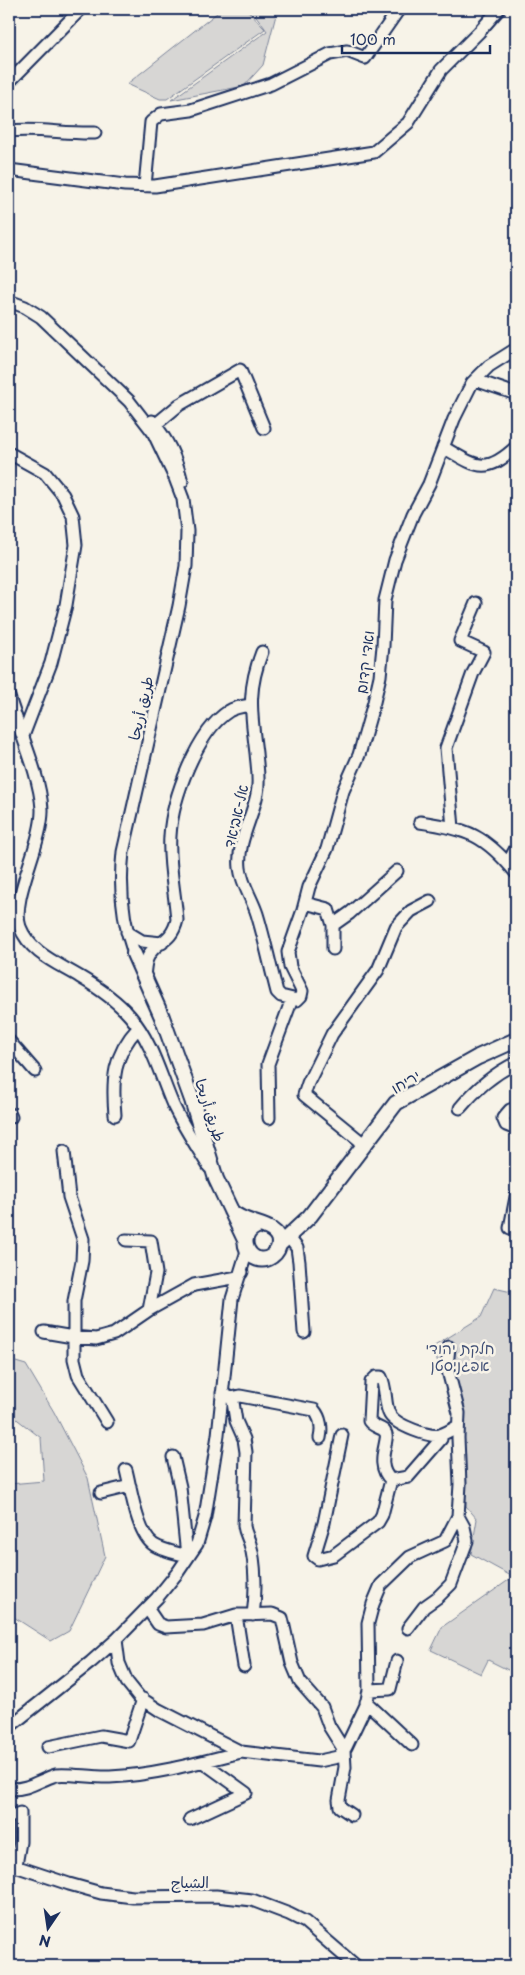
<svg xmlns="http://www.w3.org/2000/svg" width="525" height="1975" viewBox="0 0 525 1975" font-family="'Playpen Sans','Playpen Sans Arabic','Playpen Sans Hebrew',sans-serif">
	<rect width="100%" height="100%" fill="#f7f3e8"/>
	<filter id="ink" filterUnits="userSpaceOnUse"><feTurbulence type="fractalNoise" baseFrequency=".02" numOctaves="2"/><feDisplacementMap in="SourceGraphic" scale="10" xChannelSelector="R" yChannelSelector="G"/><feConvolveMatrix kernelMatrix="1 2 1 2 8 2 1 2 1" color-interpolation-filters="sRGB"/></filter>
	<g filter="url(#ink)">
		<path fill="#d7d6d4" stroke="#798299" d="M222,9H246L265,29L167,99H160L127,84Z
			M251,9H280L277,11L263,65L244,86L171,100L267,31Z
			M494,1288L516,1293V1668L510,1671L488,1660L481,1674L431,1650L442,1627L513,1577L471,1554L477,1519L466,1506L463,1409L446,1387L433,1347L481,1317Z
			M9,1360L26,1365L54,1412L88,1478L105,1556L69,1631L51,1641L9,1614V1484L44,1481L41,1438L9,1413Z"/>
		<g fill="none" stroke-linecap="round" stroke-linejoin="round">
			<defs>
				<path id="minor" d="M9,82L81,9
					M9,131C37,128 66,134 95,133
					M9,170L125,185L155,186L374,152L408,123L441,70L479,32L499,9
					M145,186L151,122L161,114L191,110L271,84L330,54L347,51L365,58L399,9
					M9,301L25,307L41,317L129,401L153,432L175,478L183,499L187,531L186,566L179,606L123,852C119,888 122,920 134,954
					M475,380L516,394
					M152,421C168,440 176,458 182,482
					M155,425L179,405L240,370L264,428
					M443,447C476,466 485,476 516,447
					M9,453L45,473L63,495L73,516L76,545L66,605L51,663L23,736
					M262,652C247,690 251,712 256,753C257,766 260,781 257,794C252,819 237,842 240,868C242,885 252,898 257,914C265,940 270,966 277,992L281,996L297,1000L301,996L302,991L290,967L288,952L303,910L309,887L327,849L343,791L359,755L374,702L380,676L383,646L385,600L395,560L413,514L429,484L454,419L472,383L489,366L516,349
					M9,697C19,730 40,775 42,809C43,843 10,899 20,927C30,953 57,963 80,977C97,987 117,1001 130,1016C152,1042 160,1075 173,1105C183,1126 197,1147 209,1167
					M420,822C468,829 485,835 516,873
					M453,828L446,748L473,673L484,652L460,641L476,603
					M508,863L516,848
					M305,903L328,909L333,925V949
					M333,925L350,913L397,871
					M127,932L142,941L162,943
					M144,976C145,970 145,962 148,957C155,940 171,945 177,920C175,892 168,864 170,836C172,799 197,731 229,711C235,707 244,706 251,705
					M9,1041L35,1071
					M460,1108C476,1089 493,1074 516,1063
					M516,1108L510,1110L503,1118L506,1125L516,1129
					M9,1113L11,1117
					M115,1115C112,1080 113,1055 138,1028
					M269,1118L268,1064L292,999
					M364,1144L304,1095L308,1083L332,1034L378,970L396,927L411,911L430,901
					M64,1151L69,1197L83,1239L82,1261L74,1301V1359L78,1375L107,1422
					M510,1228L516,1197
					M288,1236L297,1248L299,1262L304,1332
					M126,1240L151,1241L156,1273L149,1310
					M44,1332L73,1337L96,1339L114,1334L149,1310L194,1285L238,1277L242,1272
					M222,1393L231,1398L233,1402L236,1421L244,1439L246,1452L244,1526C245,1533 248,1537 250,1544C256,1563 256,1595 253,1615
					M231,1398L240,1396L314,1410C321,1418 322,1429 320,1438
					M342,1435L324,1523L314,1556L318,1559L334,1555L378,1522L382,1515L391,1480
					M441,1435V1439L408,1477L391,1480C373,1464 391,1439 385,1432C382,1427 374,1428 369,1421L371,1382L376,1377H381C387,1388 384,1406 390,1415C396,1425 430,1438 440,1435C446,1433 453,1429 458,1426
					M126,1470C131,1489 137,1534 154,1545C164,1551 177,1553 187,1556L180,1487L173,1457
					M101,1493L130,1486
					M147,1608L158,1624L166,1627L203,1625L236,1615L272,1614L282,1618L292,1663L300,1682L322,1707L329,1726L344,1750L345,1767L339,1800L340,1807L352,1815
					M236,1615L244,1666
					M408,1628L424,1607L438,1597L451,1584L467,1541L464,1527L458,1516
					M116,1640L119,1663L127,1682L139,1697L159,1710L241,1752L319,1761L338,1757L346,1747L366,1705L369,1690L368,1623L373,1604L381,1585L410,1557L445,1541L458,1516L460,1484L458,1438L459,1413L447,1367L449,1347
					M369,1690L390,1689L397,1661
					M366,1702L412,1745
					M9,1727L91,1662L116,1640L157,1598L178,1572L197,1544L205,1517L218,1435L232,1299L247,1251
					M48,1747L101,1736L129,1741L143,1699
					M9,1789C29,1790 39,1780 56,1775C67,1773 96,1778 110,1777C154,1775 198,1763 241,1752
					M9,1817L20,1813V1842L16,1865
					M190,1819L246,1793L203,1762
					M9,1864L69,1884L101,1893L133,1897L216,1896L252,1900L289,1914L305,1922L356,1966"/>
				<path id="major" d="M134,954L162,1017L192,1100L216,1179L245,1240
					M231,1211C244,1226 279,1222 279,1243C279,1248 276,1253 272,1256C251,1271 231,1234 260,1225
					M279,1245L310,1216L396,1103L478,1057L516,1040"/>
			</defs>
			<use href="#minor" stroke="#1b2f5e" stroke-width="15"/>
			<use href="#major" stroke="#1b2f5e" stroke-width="18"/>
			<use href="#minor" stroke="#f7f3e8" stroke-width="11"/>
			<use href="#major" stroke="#f7f3e8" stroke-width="14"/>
		</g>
	</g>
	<g text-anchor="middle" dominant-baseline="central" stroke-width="5" stroke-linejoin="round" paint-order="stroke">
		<g font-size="15" fill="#1b2f5e" stroke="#f7f3e8">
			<text transform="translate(364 662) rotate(-83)">ואדי קדום</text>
			<text transform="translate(140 708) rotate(-77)">طريق أريحا</text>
			<text transform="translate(235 816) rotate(-77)">אל-אביאד</text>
			<text transform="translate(405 1081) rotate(-31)">יריחו</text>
			<text transform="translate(211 1110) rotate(72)">طريق أريحا</text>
			<text x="190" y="1881">الشياح</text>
		</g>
		<g font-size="15" fill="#415076" stroke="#f7f3e8">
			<text x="460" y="1347">חלקת יהודי<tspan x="460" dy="17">אפגניסטן</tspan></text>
		</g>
	</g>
	<rect width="525" height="1975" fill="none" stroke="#f7f3e8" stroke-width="30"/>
	<rect x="15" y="15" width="495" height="1945" fill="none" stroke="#1b2f5e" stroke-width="2" filter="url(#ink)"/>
	<g transform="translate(48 1928) rotate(193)" stroke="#f7f3e8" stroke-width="4" paint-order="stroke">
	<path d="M0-4L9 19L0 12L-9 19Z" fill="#1b2f5e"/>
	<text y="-8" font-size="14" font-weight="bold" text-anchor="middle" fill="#1b2f5e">N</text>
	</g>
	<path d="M342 45v8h148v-8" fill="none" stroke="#1b2f5e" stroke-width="2.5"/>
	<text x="350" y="45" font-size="15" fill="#1b2f5e" stroke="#f7f3e8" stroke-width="4" paint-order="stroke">100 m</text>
</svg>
